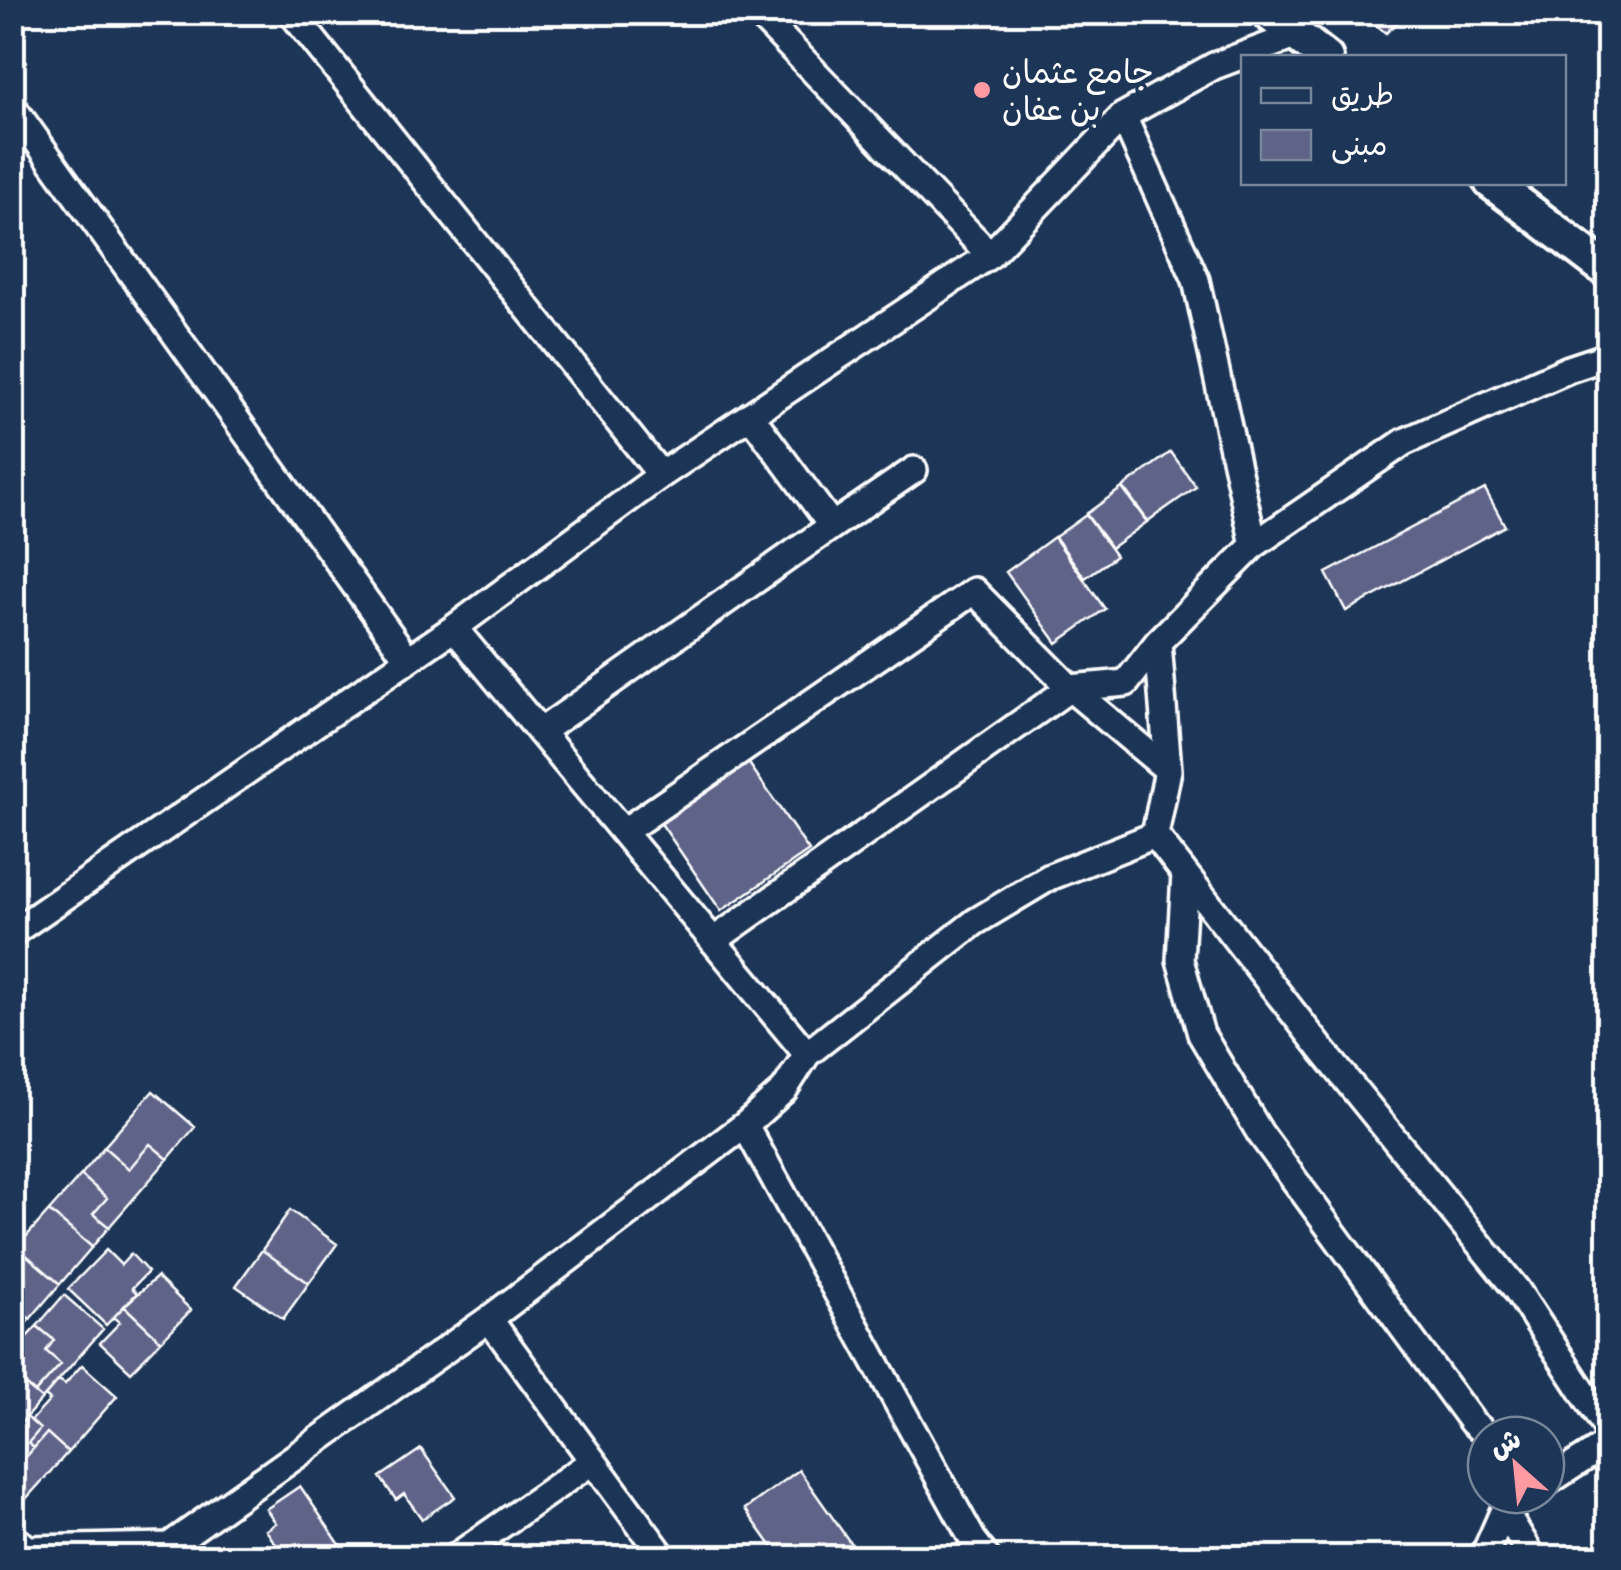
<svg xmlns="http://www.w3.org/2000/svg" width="1621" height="1570" viewBox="0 0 1621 1570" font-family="Itim,'Playpen Sans Arabic',sans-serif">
	<rect width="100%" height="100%" fill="#1d3557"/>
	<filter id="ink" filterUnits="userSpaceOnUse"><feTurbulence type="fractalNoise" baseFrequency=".01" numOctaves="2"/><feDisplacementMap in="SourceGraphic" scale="20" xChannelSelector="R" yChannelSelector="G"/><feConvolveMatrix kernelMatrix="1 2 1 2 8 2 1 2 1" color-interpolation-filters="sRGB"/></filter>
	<g filter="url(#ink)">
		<path fill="#606388" stroke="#fff" stroke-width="2.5" d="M1358,12H1408L1386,33Z
			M1171,452L1196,487L1148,521L1123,487Z
			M1122,488L1147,522L1111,548L1086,514Z
			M1485,489L1505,526L1346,611L1326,573Z
			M1086,515L1116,556L1085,578L1055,537Z
			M1054,537L1105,609L1057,643L1006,572Z
			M746,759L809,851L721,911L658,819Z
			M153,1091L195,1127L168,1159L150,1144L129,1169L104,1147Z
			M150,1144L168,1159L109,1227L93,1214L107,1198L81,1175L104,1147L129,1169Z
			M81,1175L107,1198L93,1214L109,1227L92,1247L49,1211Z
			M290,1210L337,1244L309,1283L262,1250Z
			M49,1211L92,1247L60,1284L17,1247Z
			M17,1247L60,1284L30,1319L12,1304V1253Z
			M106,1250L121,1265L131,1254L148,1272L132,1288L137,1293L106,1325L68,1289Z
			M262,1250L309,1283L283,1319L236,1286Z
			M157,1277L191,1310L161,1341L124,1306Z
			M64,1295L103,1329L42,1399L35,1393L61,1364L46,1351L54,1340L37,1326Z
			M12,1304L30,1319L12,1338Z
			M124,1306L161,1341L131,1372L100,1343L120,1322L114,1317Z
			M37,1326L54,1340L46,1351L61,1364L35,1393L12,1374V1353Z
			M82,1365L117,1396L68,1452L47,1433L34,1448L28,1443L40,1429L31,1421L50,1400L45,1396L59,1380L65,1384Z
			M19,1379L42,1399L12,1433V1386Z
			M27,1417L40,1429L28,1443L34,1448L12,1473V1433Z
			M47,1433L68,1452L24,1501L12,1491V1473Z
			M421,1449L455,1497L422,1519L404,1494L396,1500L380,1477Z
			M799,1470L861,1558H780L745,1509Z
			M300,1486L349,1558H285L266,1530L276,1523L266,1509Z"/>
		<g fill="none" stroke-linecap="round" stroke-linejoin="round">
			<defs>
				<path id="minor" d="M291,12L661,475
					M757,12L990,255
					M12,106L407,658
					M832,526L914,470
					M1254,545L1404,442L1569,369L1608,356
					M454,628L807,1054
					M540,732L832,526L750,415
					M623,832L974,591L1070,688L1126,683L1158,642
					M1155,835L1323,1051L1516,1289L1608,1430
					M1185,874L1180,960L1201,1034L1260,1133L1472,1422L1487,1435
					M12,933L454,628L661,475L990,255L1123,116L1214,66L1297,35
					M713,941L1070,688L1168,770
					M745,1125L973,1540L987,1558
					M489,1319L664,1558
					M1546,1483L1608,1443
					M1504,1510L1533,1558
					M12,1537L28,1549L169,1546L489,1319L745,1125L784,1090L807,1054L975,922L1050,877L1155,835L1168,770L1158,642L1254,545L1196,280L1123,116
					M454,1558L593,1461
					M1483,1558L1504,1510L1528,1495"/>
				<path id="tertiary" d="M1267,12L1326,58
					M1491,182L1608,271"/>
			</defs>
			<use href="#minor" stroke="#fff" stroke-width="32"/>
			<use href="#tertiary" stroke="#fff" stroke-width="40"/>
			<use href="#minor" stroke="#1d3557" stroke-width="25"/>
			<use href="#tertiary" stroke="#1d3557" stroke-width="32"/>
		</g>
	</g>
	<circle fill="#ff9aa2" stroke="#1d3557" stroke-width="4" cx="982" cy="90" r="10"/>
	<g text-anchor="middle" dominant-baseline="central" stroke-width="9" stroke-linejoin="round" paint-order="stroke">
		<g font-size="32" fill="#fff" stroke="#1d3557" text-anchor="start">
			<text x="1002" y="72">جامع عثمان<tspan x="1002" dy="37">بن عفان</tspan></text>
		</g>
	</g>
	<rect width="1621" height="1570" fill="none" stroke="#1d3557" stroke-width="50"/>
	<rect x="25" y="25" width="1571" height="1520" fill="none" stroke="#fff" stroke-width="4" filter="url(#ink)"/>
	<rect x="1241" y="55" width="325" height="130" fill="#1d3557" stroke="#77869a" stroke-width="2.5"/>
	<rect x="1261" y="88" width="50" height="15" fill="#1d3557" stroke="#77869a" stroke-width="2.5"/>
	<text x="1331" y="105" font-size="30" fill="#ffffff">طريق</text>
	<rect x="1261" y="130" width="50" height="30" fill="#606388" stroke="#77869a" stroke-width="2.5"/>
	<text x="1331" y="155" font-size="30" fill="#ffffff">مبنى</text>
	<g transform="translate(1516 1465) rotate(333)"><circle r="48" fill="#1d3557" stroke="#77869a" stroke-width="2.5"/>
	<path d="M0-8L18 38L0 25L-18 38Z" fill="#ff9aa2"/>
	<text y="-15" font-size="28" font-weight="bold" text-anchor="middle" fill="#ffffff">ش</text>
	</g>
</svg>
